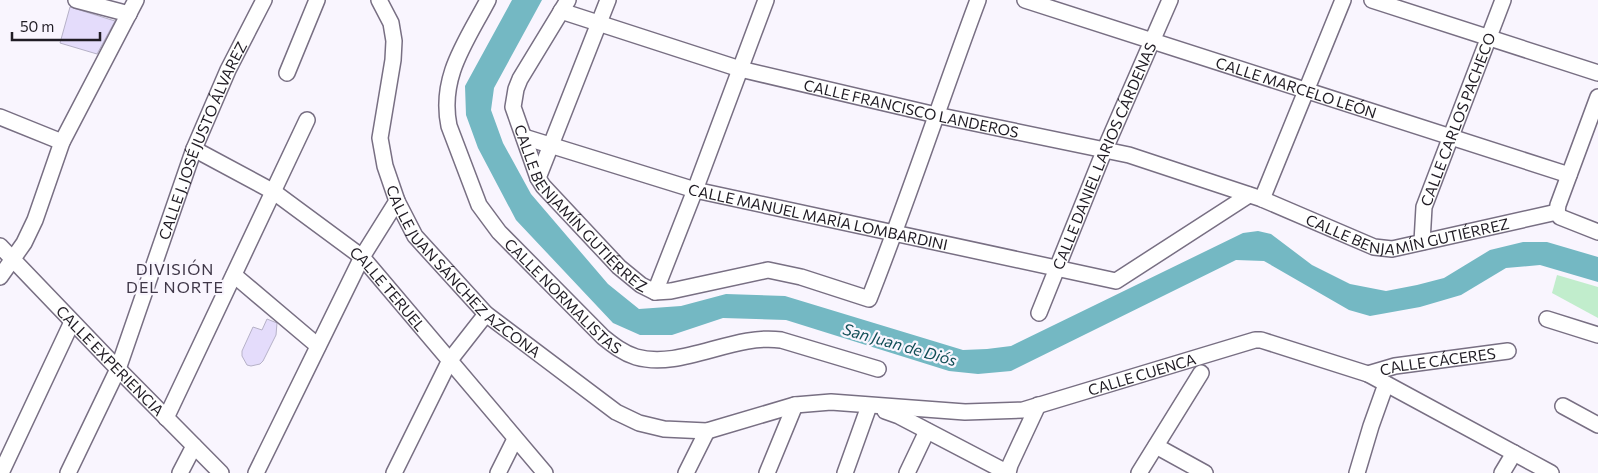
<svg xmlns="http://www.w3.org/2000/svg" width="1598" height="473" viewBox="0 0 1598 473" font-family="Commissioner,sans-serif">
	<rect width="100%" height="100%" fill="#f9f5fe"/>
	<path fill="#c1edcc" d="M1557,275L1598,287V318L1552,293Z"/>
	<path fill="#74b8c3" d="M512,0H542L494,88L491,110L503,143L531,194L608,284L639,309L681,306L726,294L785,296L963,350L987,349L1011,346L1243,233L1258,231L1271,234L1312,265L1350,284L1386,291L1417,285L1444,278L1490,250L1523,242H1547L1598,257V282L1540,265L1506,268L1461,295L1420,307L1370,316L1349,310L1264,261L1236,260L1011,371L978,374L949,371L786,320L723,318L672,335H640L613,323L516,220L478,148L466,115L465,86Z"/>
	<path fill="#e4dcfb" stroke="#b6b1c7" d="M70,7L115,21L97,54L60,43Z
		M267,319L277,323L276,335L263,361L260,364L251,366L247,365L242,356V351L253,327L262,330Z"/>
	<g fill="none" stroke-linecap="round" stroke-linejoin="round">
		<defs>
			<g id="minor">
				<path d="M76,0L129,14"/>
				<path id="s1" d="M379,0L391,23L394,41L393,60L380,138L385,166L397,201L415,236L486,314L616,412L639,423L664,429L707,431L795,405L831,402L965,412L1023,410L1255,340H1261L1368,374L1551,473"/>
				<path id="s2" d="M488,0C466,42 439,77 449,126L479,205L499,232L603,337C613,345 623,353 636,357C681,370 734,333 781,340L878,369"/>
				<path id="s3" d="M568,0L520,79L516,89L513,107L538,178L543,186L619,267L641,285L655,292L671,291L768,270L801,277L869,299C908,200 941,99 978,0"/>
				<path id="s4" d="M1025,0L1569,175"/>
				<path d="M1372,0L1598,73"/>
				<path id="s5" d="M561,11L740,69L936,115L1129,155L1262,199L1374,247L1392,249L1557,212"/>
				<path d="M287,73L317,0"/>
				<path d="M0,117L62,142"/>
				<path id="s6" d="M524,137L695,190L1116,281L1249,195"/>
				<path id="s7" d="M194,149L274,192L362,257L545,473"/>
				<path d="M538,178L608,0"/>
				<path d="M1262,199L1343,0"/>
				<path d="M1557,212L1558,205L1598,97"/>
				<path d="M1557,212L1560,217L1598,232"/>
				<path id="s8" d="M1422,242L1424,207L1503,0"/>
				<path id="s9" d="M0,246L118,369L221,473"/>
				<path d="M234,275L318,346"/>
				<path d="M0,277L24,243L35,220L62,142L136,0"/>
				<path d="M655,292L695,190L766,0"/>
				<path id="s10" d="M1039,313L1105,149L1170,0"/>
				<path d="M1547,319L1598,335"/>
				<path id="s11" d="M1368,374L1395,366L1508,351"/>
				<path d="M1563,406L1598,425"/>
				<path d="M885,411L899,416L1008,473"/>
				<path d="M166,418L307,120"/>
				<path d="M1156,446L1205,473"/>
				<path d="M1,473L72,322"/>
				<path id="s12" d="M68,473L118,369L194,149L228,70L264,0"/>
				<path d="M180,473L194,446"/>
				<path d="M256,473L362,257L397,201"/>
				<path d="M394,473L450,360L486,314"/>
				<path d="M498,473L515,439"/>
				<path d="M686,473L707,431"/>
				<path d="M767,473L795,405"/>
				<path d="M845,473L869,406"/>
				<path d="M907,473L927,431"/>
				<path d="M1008,473L1010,465L1038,405"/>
				<path d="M1139,473L1201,373"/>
				<path d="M1357,473L1371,426L1386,384"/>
				<path d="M1502,473L1514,453"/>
			</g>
		</defs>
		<use href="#minor" stroke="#786f83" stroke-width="18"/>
		<use href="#minor" stroke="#fff" stroke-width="15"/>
	</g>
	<g text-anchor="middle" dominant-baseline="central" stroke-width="4.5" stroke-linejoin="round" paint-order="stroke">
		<g font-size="15" fill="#201c24" stroke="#f9f5fe">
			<text stroke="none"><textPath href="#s4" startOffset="285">CALLE MARCELO LEÓN</textPath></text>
			<text stroke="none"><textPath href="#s5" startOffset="364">CALLE FRANCISCO LANDEROS</textPath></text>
			<text stroke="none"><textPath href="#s8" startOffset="129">CALLE CARLOS PACHECO</textPath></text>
			<text stroke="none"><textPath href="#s12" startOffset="359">CALLE J. JOSÉ JUSTO ÁLVAREZ</textPath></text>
			<text stroke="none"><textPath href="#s10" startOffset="170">CALLE DANIEL LARIOS CÁRDENAS</textPath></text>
			<text stroke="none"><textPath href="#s3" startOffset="246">CALLE BENJAMÍN GUTIÉRREZ</textPath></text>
			<text stroke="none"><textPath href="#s6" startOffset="305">CALLE MANUEL MARÍA LOMBARDINI</textPath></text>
			<text stroke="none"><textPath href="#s5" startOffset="881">CALLE BENJAMÍN GUTIÉRREZ</textPath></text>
			<text stroke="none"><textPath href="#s1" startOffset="305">CALLE JUAN SÁNCHEZ AZCONA</textPath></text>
			<text stroke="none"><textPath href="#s7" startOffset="241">CALLE TERUEL</textPath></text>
			<text stroke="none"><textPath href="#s2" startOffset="344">CALLE NORMALISTAS</textPath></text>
			<text stroke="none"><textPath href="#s9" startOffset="159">CALLE EXPERIENCIA</textPath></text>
			<text stroke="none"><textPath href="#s11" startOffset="71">CALLE CÁCERES</textPath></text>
			<text stroke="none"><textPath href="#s1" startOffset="1054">CALLE CUENCA</textPath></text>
		</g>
		<g font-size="16" letter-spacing="1" fill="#3f3748" stroke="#f9f5fe">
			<text x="175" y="268">DIVISIÓN<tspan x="175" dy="18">DEL NORTE</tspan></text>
		</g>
		<g font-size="16" font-style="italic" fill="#114e56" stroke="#f9f5fe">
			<text transform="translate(900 344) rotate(16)">San Juan de Diós</text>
		</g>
	</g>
	<path d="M12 32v8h88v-8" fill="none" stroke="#201c24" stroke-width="2.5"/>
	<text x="20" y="32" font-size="15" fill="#201c24" stroke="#f9f5fe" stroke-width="4" paint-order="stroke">50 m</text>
</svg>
